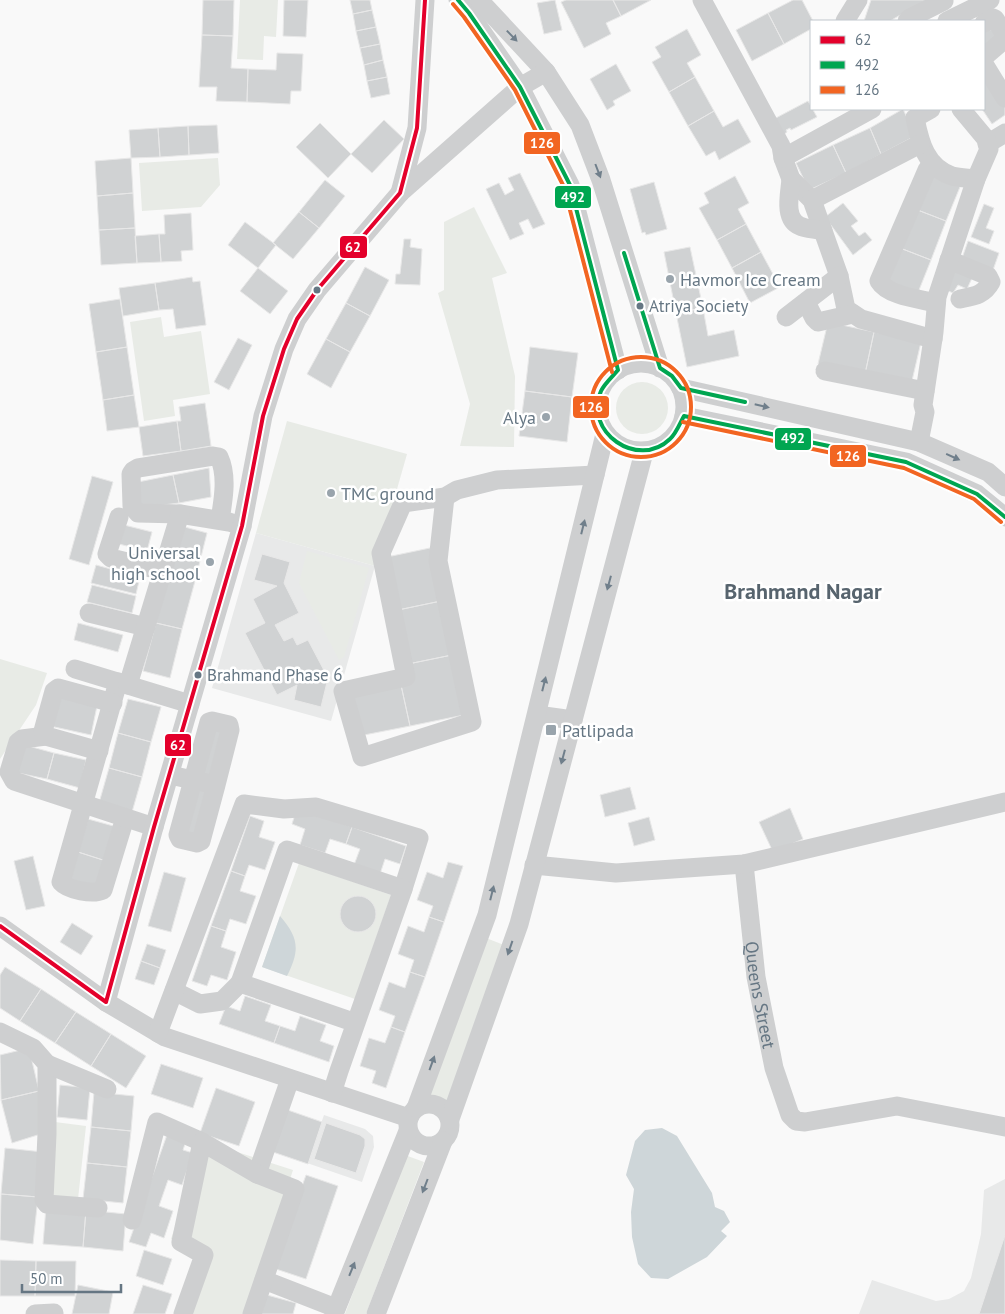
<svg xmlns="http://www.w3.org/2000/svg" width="1005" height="1314" viewBox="0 0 1005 1314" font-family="'PT Sans',sans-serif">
	<rect width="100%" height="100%" fill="#f9f9f9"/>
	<path fill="#e8e9e9" d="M256,533L375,566L331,721L212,688Z
		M324,1115L365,1129L373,1136L374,1147L362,1182L307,1163Z
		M1005,1179V1314H859L872,1280L936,1301L949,1299L964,1291L971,1278L981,1234L984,1190Z"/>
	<path fill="#e8ebe6" d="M240,0H278L276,37L264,36L263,60L237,59Z
		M218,158L220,185L201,207L142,211L139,163Z
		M474,207L507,273L492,278L515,376L514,447L460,446L470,404L438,293L444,290V222Z
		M161,317L164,337L201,331L210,394L173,400L175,416L144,421L130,322Z
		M616 408a26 26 0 1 1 52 0a26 26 0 1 1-52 0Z
		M287,421L407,454L375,566L256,533Z
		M307,551L369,568L344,657L339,660L299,583Z
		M0,659L47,673L36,705L0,759Z
		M299,863L391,895L355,999L262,967Z
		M486,938L504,945L445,1107L427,1101Z
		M55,1122L86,1126L78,1199L47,1196Z
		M203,1141L293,1170L246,1314H179L200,1249L171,1239Z
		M405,1155L424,1162L366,1314H345Z"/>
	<path fill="#ced6d9" d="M280,916C299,938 300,950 287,976L262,967Z
		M662,1128L677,1136L712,1193L715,1207L724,1211L730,1222L721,1231L727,1236L707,1257L668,1279L651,1278L638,1264L632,1237L631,1212L634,1189L626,1175L635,1141L645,1130Z"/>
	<path fill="#d0d2d3" stroke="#e8e8e8" d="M203,0H234L233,36L202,35Z
		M284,0H308L306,37L283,36Z
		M350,0H370L372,10L353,14Z
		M555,0L562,30L544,34L537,3Z
		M566,0H613L621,16L606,23L611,34L584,48L561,2Z
		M613,0H651L621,16Z
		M793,0H802L813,21H811V29L784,44L768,13Z
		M871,0H926L890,21H864Z
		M372,10L376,27L356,31L353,14Z
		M768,13L784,44L752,61L736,30Z
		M984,26L1003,37L984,49Z
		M376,27L380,44L360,48L356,31Z
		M687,29L701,55L687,63L695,77L669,92L652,62L661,57L655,47Z
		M202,35L233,36L231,68L248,69L247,102L216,101L217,87H199Z
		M380,44L383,60L364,65L360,48Z
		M277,53L303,54L301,91H291L290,104L247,102L248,69L276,70Z
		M383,60L387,77L367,81L364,65Z
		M616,64L631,91L613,101L615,105L607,110L590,79Z
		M387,77L390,94L371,98L367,81Z
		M695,77L714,111L688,126L669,92Z
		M988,80L1005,105V115L992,124L982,109H984V82Z
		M808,101L817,117L791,130L790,128L786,130L787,132L783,135L774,119Z
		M903,109L915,136L881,154L870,128Z
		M714,111L723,127L738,119L751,142L719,160L715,151L706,156L688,126Z
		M384,120L404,139L372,173L351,154Z
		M320,123L351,154L328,178L296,147Z
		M217,125L219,153L189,155L188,126Z
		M188,126L189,155L160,157L158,128Z
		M158,128L160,157L131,158L129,130Z
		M870,128L881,154L846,173L833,145Z
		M833,145L846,173L809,190L796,163Z
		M131,158L133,193L97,196L95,161Z
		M930,170L962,182L946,221L915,209Z
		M520,173L545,224L533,229L528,219L519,223L524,234L510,240L486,189L499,183L505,195L514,190L508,178Z
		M735,176L749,203L738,209L746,224L717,240L699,208L709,203L704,193Z
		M325,180L345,196L319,228L299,212Z
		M654,182L667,229L646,235L645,232L642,233L630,189Z
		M133,193L135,228L99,230L97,196Z
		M843,203L858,221L851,226L859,236L865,232L872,240L853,255L825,217Z
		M984,204L994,208L986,228L994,231L989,244L971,237Z
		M915,209L946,221L931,260L900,248Z
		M299,212L319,228L293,259L273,243Z
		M191,213L193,250L181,251L182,261L161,262L159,234H165L164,215Z
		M245,222L276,245L258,268L228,245Z
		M746,224L761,252L732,268L717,240Z
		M135,228L137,263L101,265L99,230Z
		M159,234L161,262L137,263L135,236Z
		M404,239H411L410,247L422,249L420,285L395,284L396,274H400Z
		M968,241L999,253L992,273L961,261Z
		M690,247L703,308L676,313L664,252Z
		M900,248L931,260L917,295L886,282Z
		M761,252L780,287L750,303L732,268Z
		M365,267L389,280L370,316L346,303Z
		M258,268L288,291L270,314L240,291Z
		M953,269L972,278L967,289L958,285L953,293L944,289Z
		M192,277L193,282L200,281L206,325L176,329L173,309L159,310L155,283Z
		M155,283L159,310L123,316L119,288Z
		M120,299L127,347L96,352L89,304Z
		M346,303L370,316L350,352L326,339Z
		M703,308L708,336L734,330L739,356L687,367L676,313Z
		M828,322L874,332L865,374L818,364Z
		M874,332L921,342L911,385L865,374Z
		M238,338L252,345L229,390L214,382Z
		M326,339L350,352L331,388L307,374Z
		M127,347L134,395L103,400L96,352Z
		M530,347L578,353L572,397L525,391Z
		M525,391L572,397L567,442L519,436Z
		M134,395L139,427L107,431L103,400Z
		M205,403L211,446L181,451L177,421H181L179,407Z
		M177,421L181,451L143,456L139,427Z
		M209,468L211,497L179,503L173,475Z
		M173,475L179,503L139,508L133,483Z
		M92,476L113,482L89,565L69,559Z
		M124,525L152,532L147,551L119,544Z
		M181,526L207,533L195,581L168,574Z
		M430,548L441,601L398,610L387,557Z
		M262,554L290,562L284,583L299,613L275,625L284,641L293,637L297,645L308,640L328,678L321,707L294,700L297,685L277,695L245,633L265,623L253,599L277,586L254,580Z
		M96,565L140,577L136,594L91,583Z
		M168,574L195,581L182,629L156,623Z
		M92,585L136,596L132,613L87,602Z
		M441,601L452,655L408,664L398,610Z
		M78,623L123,635L118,652L74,640Z
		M156,623L182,629L170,678L143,671Z
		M452,655L464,715L410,726L401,685L408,664Z
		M401,685L410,726L364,735L351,695Z
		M58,692L98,701L91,735L50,726Z
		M128,699L161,707L151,742L118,733Z
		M212,723L227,728L213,777L198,773Z
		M118,733L151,742L142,777L109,768Z
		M21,744L54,753L47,779L13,772Z
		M54,753L86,760L80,788L47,779Z
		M109,768L142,777L132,812L99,803Z
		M630,787L636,809L605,817L600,795Z
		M197,788L211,792L198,840L182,836Z
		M297,808L352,827L346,844L330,839L325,853L300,845L305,829L292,824Z
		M790,808L803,839L773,852L759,822Z
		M250,816L264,821L259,837L275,842L265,870L249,865L245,876L231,871Z
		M649,817L655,840L634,846L628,823Z
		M88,819L117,827L106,861L78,852Z
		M352,827L406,846L400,864L385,859L380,874L354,865L360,849L346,844Z
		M78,852L106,861L98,887L68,881Z
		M33,856L45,906L26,910L14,861Z
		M448,862L463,866L444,922L429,917L433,906L417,900L427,872L443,878Z
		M231,871L245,876L240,891L256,896L246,924L230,919L226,931L211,926Z
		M164,872L186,878L171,932L148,926Z
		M340 914a18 18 0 1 1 36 0a18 18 0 1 1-36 0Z
		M429,917L444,922L425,977L410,972L414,960L398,954L408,926L424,932Z
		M72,923L93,936L81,955L60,942Z
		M211,926L226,931L221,947L236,952L227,980L211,975L207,986L192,981Z
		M147,944L166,950L160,968L141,961Z
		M141,961L160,968L154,985L135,979Z
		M5,967L41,989L20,1021L0,1008V975Z
		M410,972L425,977L405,1032L391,1027L395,1016L379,1010L389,982L405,988Z
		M41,989L76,1012L55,1043L20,1021Z
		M245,996L271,1005L265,1021L280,1026L274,1043L219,1024L226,1006L240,1011Z
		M76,1012L111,1034L91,1066L55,1043Z
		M300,1016L326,1025L320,1041L334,1046L329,1062L274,1043L280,1026L295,1031Z
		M391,1027L405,1032L386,1088L372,1083L376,1071L360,1066L369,1038L385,1043Z
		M111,1034L146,1056L126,1088L91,1066Z
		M29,1048L39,1091L1,1100L0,1055Z
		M161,1064L203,1078L193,1108L151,1094Z
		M60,1085L90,1088L87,1120L57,1117Z
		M216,1088L255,1102L239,1146L200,1133Z
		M39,1091L44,1133L12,1143L1,1100Z
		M94,1092L134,1096L131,1131L91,1127Z
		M282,1108L322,1122L308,1164L267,1150Z
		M326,1123L360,1135L365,1139V1146L356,1173L314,1159Z
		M91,1127L131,1131L127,1167L87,1163Z
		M168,1132L187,1138L183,1150L193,1153L182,1185L168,1180L159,1206L173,1211L164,1238L151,1233L146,1247L129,1242Z
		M5,1148L43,1152L38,1197L1,1194Z
		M87,1163L127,1167L123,1203L83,1199Z
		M306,1175L338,1186L306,1279L273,1268Z
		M1,1194L38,1197L33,1244L0,1240Z
		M46,1207L86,1210L83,1247L43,1244Z
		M86,1210L126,1214L123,1251L83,1247Z
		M1005,1235V1314H979Z
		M144,1250L172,1259L163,1285L136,1276Z
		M0,1260L36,1261L35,1296H0Z
		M36,1261H76L75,1296H35Z
		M78,1285L113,1292L109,1314H72Z
		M143,1285L172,1294L165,1314H133Z
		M267,1295L296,1303L293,1314H261Z"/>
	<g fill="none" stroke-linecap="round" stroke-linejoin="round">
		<g stroke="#cecfd0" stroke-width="19">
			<path d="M458,0L469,13L520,87L570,185L618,370"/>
			<path d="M479,0L546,72L580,125L601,180L660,368"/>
			<path d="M702,0L781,146L783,158L791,179L812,200L839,276L846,309L861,319L933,339"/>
			<path d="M845,21L858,0"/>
			<path d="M907,21L910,18L944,1"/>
			<path d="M947,21L990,0"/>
			<path d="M984,23L993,18L995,19L1005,35"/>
			<path d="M984,57L1005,39"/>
			<path d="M984,64L1005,98"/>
			<path d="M931,109L915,118C920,143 926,167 952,176C960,178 969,178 976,179"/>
			<path d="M987,144L1005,133"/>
			<path d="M783,158L872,109"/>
			<path d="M932,163L927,170L879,281C888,296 920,299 936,303"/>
			<path d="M791,179C790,193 783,219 800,226C806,229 816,229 823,231"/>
			<path d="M400,193L417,128L425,0"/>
			<path d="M812,200L920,144"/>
			<path d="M949,260L988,276L991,282C984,295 974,296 960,299"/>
			<path d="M806,302L814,318L818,322L853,314"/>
			<path d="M786,317L839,276"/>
			<circle cx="641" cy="407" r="44"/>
			<path d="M825,371L925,391"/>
			<path d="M681,388L919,442L988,472L1005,487"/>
			<path d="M684,416L906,462L977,494L1005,517"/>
			<path d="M919,442L925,412L923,405L934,332L937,297L976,179L989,149L986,139L961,109"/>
			<path d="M445,497L438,561L472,722L362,757L343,691L406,677L381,553L403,503L445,497L457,490L497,480L595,475"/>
			<path d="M119,517L107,554L111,558L163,571"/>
			<path d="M220,520C223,501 228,476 219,457L213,456L138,468L133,471L131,474L132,506L138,513L180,514L229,522L242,526"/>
			<path d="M89,613L146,627"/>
			<path d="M75,669L190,704"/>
			<path d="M118,682L61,882C68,890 93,895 103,890L125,818"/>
			<path d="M128,685L180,514"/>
			<path d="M537,715L573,720"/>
			<path d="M46,736L22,739L18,742L9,772L14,781L154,827"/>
			<path d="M99,751L46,736L43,731L54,691L58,688L113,703"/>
			<path d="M170,775L216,785L230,730L229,725L212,721L209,722L178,835L180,839L197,843L201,841L216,785"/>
			<path id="s1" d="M744,864L756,977L774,1068L790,1115L796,1121L805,1122L897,1106L1005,1127"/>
			<path d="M534,865L616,873L744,864L1005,802"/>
			<path d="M0,926L106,1002L165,1037L409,1118"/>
			<path d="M174,991L200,1004L222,1001L240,983"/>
			<path d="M106,1002L154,827L242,526L263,416L284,349L297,319L317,290L400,193L520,87L546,72"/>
			<path d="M0,1032L33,1048L47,1064V1134L44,1200L47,1204L98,1208"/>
			<path d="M158,1033L244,804L284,809L316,807L419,838L403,889"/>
			<path d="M47,1064L107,1089"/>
			<path d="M332,1093L339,1071L403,889L287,850L240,983L356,1023"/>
			<circle cx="429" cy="1125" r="21"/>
			<path d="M416,1108L487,915L605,434"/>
			<path d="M450,1119L519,924L644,452"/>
			<path d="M257,1174L290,1079"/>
			<path d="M132,1220L157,1122L202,1142"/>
			<path d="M264,1280L336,1308"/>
			<path d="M35,1314L54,1313V1314"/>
			<path d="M183,1314L204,1255L181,1242L202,1142L257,1174L295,1189L252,1314"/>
			<path d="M334,1314L408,1131"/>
			<path d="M376,1314L443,1141"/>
		</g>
		<defs>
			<path id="bus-1" d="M0,926L106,1002
				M106,1002L154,827L242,526L263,416L284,349L297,319L317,290L400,193L417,128L425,0"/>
			<path id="bus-2" d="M458,0L469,13L520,87L570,185L618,370C613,376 604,384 601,391C583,432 638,470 670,439C676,434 680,423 684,416L906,462L977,494L1005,517
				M624,253L660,368L672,376L681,388L745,402"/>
			<path id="bus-3" d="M453,4L464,17L515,90L564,187L612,372
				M591 407a50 50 0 1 1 100 0a50 50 0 1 1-100 0Z
				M683,422L904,468L974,499L1001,522"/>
		</defs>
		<use href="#bus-1" stroke="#fff" stroke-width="8"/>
		<use href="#bus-2" stroke="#fff" stroke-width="8"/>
		<use href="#bus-3" stroke="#fff" stroke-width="8"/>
		<use href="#bus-1" stroke="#e4002b" stroke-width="4"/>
		<use href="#bus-2" stroke="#00a651" stroke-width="4"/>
		<use href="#bus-3" stroke="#f26522" stroke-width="4"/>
	</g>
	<defs><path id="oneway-solid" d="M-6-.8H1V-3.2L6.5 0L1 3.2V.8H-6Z" transform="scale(1.25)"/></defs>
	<g fill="#707f8b">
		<use href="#oneway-solid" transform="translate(512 36) rotate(46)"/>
		<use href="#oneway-solid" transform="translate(598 171) rotate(69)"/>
		<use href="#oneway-solid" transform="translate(762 406) rotate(13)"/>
		<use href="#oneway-solid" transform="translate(953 457) rotate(24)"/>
		<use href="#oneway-solid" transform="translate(583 527) rotate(-76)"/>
		<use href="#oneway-solid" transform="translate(609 583) rotate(105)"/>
		<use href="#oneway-solid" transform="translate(544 684) rotate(-76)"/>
		<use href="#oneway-solid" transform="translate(563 757) rotate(105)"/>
		<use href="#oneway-solid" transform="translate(492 893) rotate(-76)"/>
		<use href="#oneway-solid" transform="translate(510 948) rotate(109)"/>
		<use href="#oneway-solid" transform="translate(432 1063) rotate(-70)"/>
		<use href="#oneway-solid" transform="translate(425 1186) rotate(111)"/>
		<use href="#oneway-solid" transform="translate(352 1269) rotate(-68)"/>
	</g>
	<g fill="#99a4ac" stroke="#fff" stroke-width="2">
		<circle cx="670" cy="279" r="5"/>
		<circle cx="546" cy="417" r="5"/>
		<circle cx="331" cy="493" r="5"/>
		<circle cx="210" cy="562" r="5"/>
		<rect x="545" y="724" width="12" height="12" rx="2.5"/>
	</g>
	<g fill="#657683" stroke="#fff" stroke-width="2">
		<circle cx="317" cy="290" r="4.5"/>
		<circle cx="640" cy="306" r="4.5"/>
		<circle cx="198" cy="675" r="4.5"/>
	</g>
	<g text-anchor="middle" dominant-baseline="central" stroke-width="5" stroke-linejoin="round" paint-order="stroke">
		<g font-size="17" fill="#657683" stroke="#fff" text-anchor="start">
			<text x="649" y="306">Atriya Society</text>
			<text x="207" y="675">Brahmand Phase 6</text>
		</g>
		<g font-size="18" fill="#657683" stroke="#fff" text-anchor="start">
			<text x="680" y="279">Havmor Ice Cream</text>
			<text x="536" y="417" text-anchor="end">Alya</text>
			<text x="341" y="493">TMC ground</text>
			<text x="200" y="552" text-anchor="end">Universal<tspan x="200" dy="21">high school</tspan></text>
			<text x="562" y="730">Patlipada</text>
		</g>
		<g font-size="18" fill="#657683" stroke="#fff">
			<text stroke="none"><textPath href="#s1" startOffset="132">Queens Street</textPath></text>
		</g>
		<g font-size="22" font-weight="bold" fill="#57646e" stroke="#fff">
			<text x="803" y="591">Brahmand Nagar</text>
		</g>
	</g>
	<g stroke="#fff" stroke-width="2">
		<rect x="523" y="131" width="38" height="24" rx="5" fill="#f26522"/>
		<rect x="554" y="185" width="38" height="24" rx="5" fill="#00a651"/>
		<rect x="339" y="235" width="29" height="24" rx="5" fill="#e4002b"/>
		<rect x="572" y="395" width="38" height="24" rx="5" fill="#f26522"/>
		<rect x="774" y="427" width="38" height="24" rx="5" fill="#00a651"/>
		<rect x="829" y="444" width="38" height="24" rx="5" fill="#f26522"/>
		<rect x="164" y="733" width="28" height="24" rx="5" fill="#e4002b"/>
	</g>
	<g font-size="14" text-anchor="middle" font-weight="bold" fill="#fff">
		<text x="542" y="148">126</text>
		<text x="573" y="202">492</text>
		<text x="353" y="252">62</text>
		<text x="591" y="412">126</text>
		<text x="793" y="443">492</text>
		<text x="848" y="461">126</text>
		<text x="178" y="750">62</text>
	</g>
	<rect x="810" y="20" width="175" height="90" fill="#ffffff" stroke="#c1c8cd"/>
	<rect x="820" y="36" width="25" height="8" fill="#e4002b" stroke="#c1c8cd"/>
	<text x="855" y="45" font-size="15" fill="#657683">62</text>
	<rect x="820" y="61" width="25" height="8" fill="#00a651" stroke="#c1c8cd"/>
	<text x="855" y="70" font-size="15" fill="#657683">492</text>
	<rect x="820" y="86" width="25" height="8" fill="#f26522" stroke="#c1c8cd"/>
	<text x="855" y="95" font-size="15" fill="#657683">126</text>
	<path d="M22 1284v8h99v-8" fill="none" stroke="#657683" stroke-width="2.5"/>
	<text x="30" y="1284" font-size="15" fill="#657683" stroke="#ffffff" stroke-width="4" paint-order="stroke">50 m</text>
</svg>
